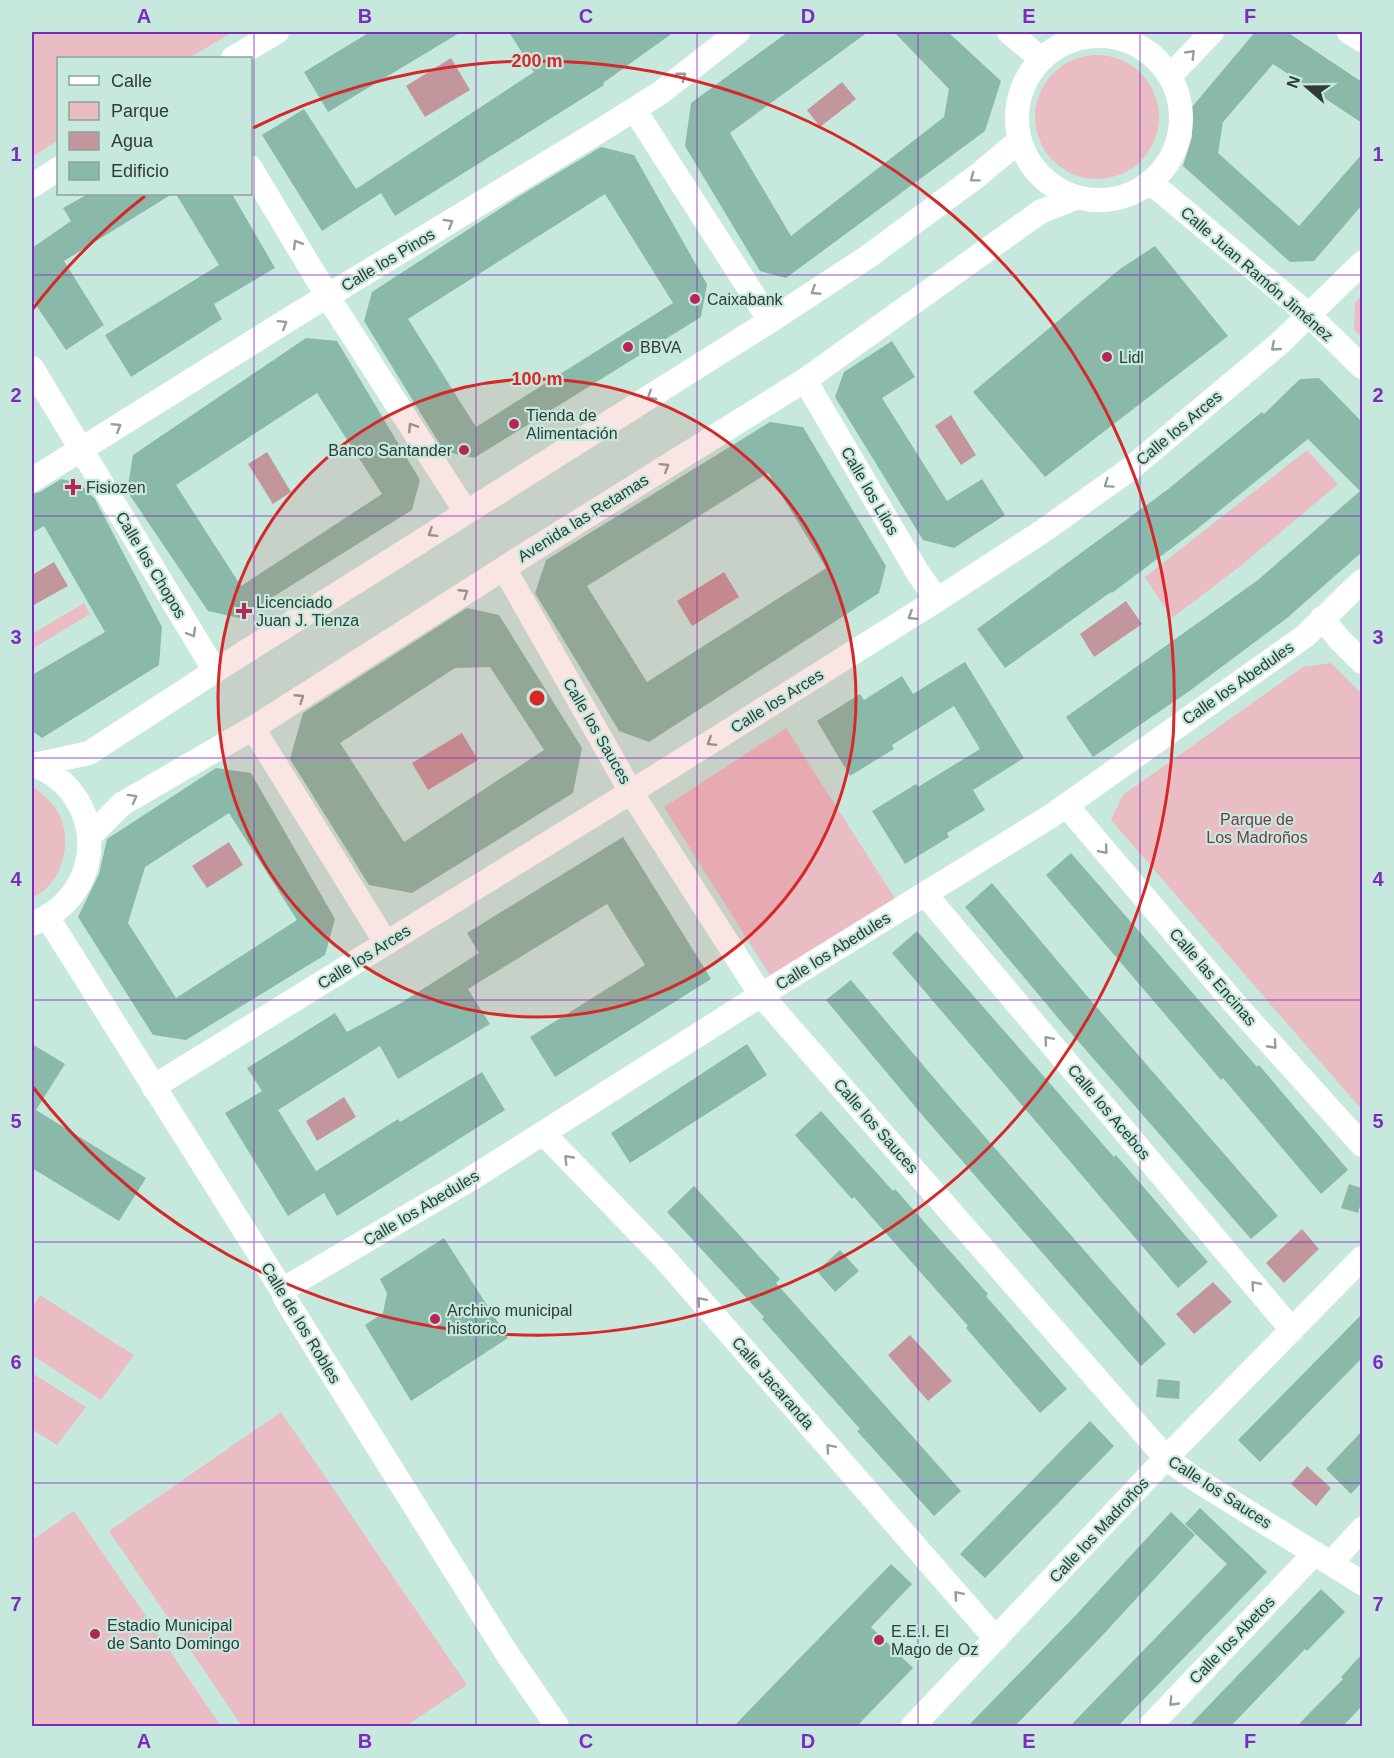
<svg xmlns="http://www.w3.org/2000/svg" width="1394" height="1758" viewBox="0 0 1394 1758" font-family="Arial,sans-serif">
	<rect width="100%" height="100%" fill="#c7e9dd"/>
	<path fill="#eabcc4" d="M32,32H233L189,58H58V140L32,157Z
		M1035 117a62 62 0 1 1 124 0a62 62 0 1 1-124 0Z
		M1362,295V338L1354,330L1355,303Z
		M1307,450L1338,484L1243,564L1172,618L1145,577Z
		M84,603L90,614L32,649V634Z
		M1331,663L1362,694V1110L1111,820L1123,795L1303,667Z
		M786,728L896,900L771,977L664,807Z
		M32,786C43,794 54,803 60,816C73,845 61,885 32,898Z
		M40,1295L134,1355L101,1400L32,1355V1309Z
		M32,1373L86,1407L57,1445L32,1429Z
		M281,1412L467,1685L406,1726H242L109,1531Z
		M74,1511L221,1726H32V1540Z"/>
	<path fill="#c3969e" d="M451,58L470,90L425,117L406,86Z
		M842,82L856,99L820,127L807,110Z
		M951,415L976,455L961,465L935,426Z
		M267,452L291,492L273,504L248,464Z
		M54,562L68,586L32,606V575Z
		M724,572L739,597L692,626L677,601Z
		M1126,601L1142,624L1094,657L1080,634Z
		M462,733L478,760L428,790L412,763Z
		M229,842L243,865L207,888L192,866Z
		M344,1097L356,1117L317,1141L306,1121Z
		M1302,1229L1319,1249L1284,1283L1266,1263Z
		M1213,1282L1232,1302L1194,1334L1176,1314Z
		M910,1335L952,1381L928,1401L888,1355Z
		M1307,1466L1331,1488L1316,1506L1291,1484Z"/>
	<path fill="#8ab9a9" fill-rule="evenodd" d="M370,32H461L328,112L304,72Z
		M509,32H674L603,83L604,85L395,216L381,193L322,231L262,135L304,109L356,189L534,72Z
		M788,32H868L730,133L791,236L944,117L949,89L894,32H948L1001,81L985,131L786,278L760,271L685,146L691,103Z
		M1255,32H1287L1362,82V123L1273,64L1223,122L1218,153L1299,226L1362,154V205L1314,261L1290,262L1183,166L1192,137V107Z
		M601,147L634,155L707,284L701,317L474,458L444,451L364,321L372,292L521,195ZM605,194L673,303L476,427L408,319Z
		M88,194H172L64,261L104,325L66,350L32,299V248L71,221L63,208Z
		M176,194H232L275,268L214,304L222,319L131,377L105,335L219,265Z
		M1155,246L1228,336L1045,477L973,392L1120,269Z
		M306,338L337,341L420,480L412,510L239,618L208,611L127,491L133,455ZM317,393L382,494L241,586L176,485Z
		M892,341L915,377L882,398L947,501L982,479L1005,515L954,548L923,540L835,397L844,372Z
		M1319,378L1362,422V552L1287,618L1188,692L1093,757L1066,717L1258,580L1360,491L1308,439L1197,529L1112,593L1111,592L1005,668L977,629L1167,490L1262,412L1264,414L1300,379Z
		M770,422L803,427L886,566L879,593L649,742L619,731L535,593L546,560ZM768,473L826,568L647,682L587,586Z
		M61,479L79,483L95,499L162,627L159,665L42,738L32,731V675L105,632L44,526L32,533V494L40,492Z
		M467,608L499,615L582,748L573,793L412,893L369,885L290,759L303,713ZM490,667L544,750L404,842L340,743L455,668Z
		M965,662L1024,758L973,790L985,810L947,833L949,837L905,864L872,811L916,784L918,787L980,749L954,706L892,745L894,749L850,776L817,721L860,694L864,700L902,676L913,694Z
		M216,768L251,773L335,919L325,955L186,1040L153,1035L78,917L99,874L107,839ZM229,813L297,920L176,998L128,923L145,867Z
		M623,837L711,979L555,1077L530,1037L645,965L607,904L468,989L490,1024L398,1079L380,1046L278,1110L316,1171L398,1119L400,1122L482,1072L505,1110L337,1216L324,1193L288,1216L225,1113L262,1091L247,1068L335,1013L347,1032L401,1003L479,953L467,933Z
		M1071,853L1257,1067L1259,1065L1348,1170L1321,1194L1223,1078L1221,1080L1046,875Z
		M992,883L1087,996L1278,1216L1251,1239L1064,1025L965,907Z
		M917,931L1114,1157L1116,1155L1208,1262L1178,1288L892,953Z
		M851,980L945,1091L1166,1344L1141,1366L923,1116L826,1000Z
		M32,1044L65,1064L36,1110L146,1178L119,1221L32,1168Z
		M747,1044L767,1075L630,1163L611,1133Z
		M821,1111L893,1191L895,1189L988,1294L986,1296L1067,1389L1040,1413L966,1328L968,1326L854,1197L852,1199L795,1135Z
		M1349,1184L1362,1188V1199L1358,1213L1341,1208Z
		M694,1186L780,1279L776,1283L961,1491L934,1516L857,1431L860,1429L762,1319L764,1317L667,1212Z
		M444,1238L508,1338L411,1401L365,1325L383,1313L387,1293L380,1279Z
		M840,1250L859,1271L835,1292L817,1271Z
		M1362,1314V1358L1260,1462L1238,1440Z
		M1158,1379L1180,1381L1179,1399L1156,1397Z
		M1090,1421L1114,1446L985,1578L960,1554Z
		M1362,1431V1482L1351,1494L1326,1469Z
		M1200,1508L1267,1572L1118,1726H1070L1227,1564L1185,1524Z
		M1171,1512L1195,1535L1100,1638L1015,1726H968L1076,1615Z
		M891,1564L912,1584L871,1627L913,1668L857,1726H734Z
		M1321,1589L1345,1612L1307,1651L1305,1649L1231,1726H1189Z
		M1362,1654V1706L1343,1726H1297L1343,1679L1341,1677Z"/>
	<g fill="none" stroke-linecap="round" stroke-linejoin="round">
		<path stroke="#fff" stroke-width="24" d="M1009,32L1041,59
			M1349,32L1362,40
			M1017 118a82 82 0 1 1 164 0a82 82 0 1 1-164 0Z
			M233,58L277,32
			M1170,76L1212,32
			M634,109L770,321
			M250,167L328,297L466,512
			M1150,182L1309,315L1362,367
			M32,186L58,169
			M32,368L215,671
			M805,380L918,573L937,600
			M32,480L296,315L603,129L660,93L738,32
			M504,568L631,792L761,995L1166,1458L1195,1479L1362,1583
			M1322,618L1339,639L1362,662
			M253,728L386,943
			M32,764C109,793 108,895 32,924
			M34,765L89,753L215,671L770,321L869,256L977,176L1019,141
			M1066,805L1235,1004L1362,1145
			M89,837L122,804L253,728L504,568L805,380L1040,212L1075,198
			M925,894L1292,1330
			M48,918L282,1290L286,1300L504,1649L557,1726
			M153,1087L631,792L937,600L1043,531L1130,469L1281,342L1362,263
			M543,1133L665,1259L996,1639
			M282,1290L469,1180L761,995L1051,816L1305,636L1362,581
			M1331,1563L1362,1529
			M913,1726L1166,1458L1362,1258
			M1150,1726L1315,1553"/>
	</g>
	<defs><path id="oneway-chevron" d="M-2-3.5L2.5 0L-2 3.5" fill="none" stroke-width="1.6" stroke-linecap="round" stroke-linejoin="round" transform="scale(1.5)"/></defs>
	<g stroke="#969e9b">
		<use href="#oneway-chevron" transform="translate(1191 54) rotate(-46)"/>
		<use href="#oneway-chevron" transform="translate(682 76) rotate(-38)"/>
		<use href="#oneway-chevron" transform="translate(974 178) rotate(143)"/>
		<use href="#oneway-chevron" transform="translate(449 223) rotate(-31)"/>
		<use href="#oneway-chevron" transform="translate(297 244) rotate(-121)"/>
		<use href="#oneway-chevron" transform="translate(815 291) rotate(147)"/>
		<use href="#oneway-chevron" transform="translate(283 324) rotate(-32)"/>
		<use href="#oneway-chevron" transform="translate(1275 347) rotate(139)"/>
		<use href="#oneway-chevron" transform="translate(651 396) rotate(148)"/>
		<use href="#oneway-chevron" transform="translate(117 427) rotate(-32)"/>
		<use href="#oneway-chevron" transform="translate(412 427) rotate(-123)"/>
		<use href="#oneway-chevron" transform="translate(665 467) rotate(-32)"/>
		<use href="#oneway-chevron" transform="translate(1108 484) rotate(145)"/>
		<use href="#oneway-chevron" transform="translate(432 533) rotate(148)"/>
		<use href="#oneway-chevron" transform="translate(464 593) rotate(-33)"/>
		<use href="#oneway-chevron" transform="translate(912 616) rotate(148)"/>
		<use href="#oneway-chevron" transform="translate(192 633) rotate(59)"/>
		<use href="#oneway-chevron" transform="translate(300 698) rotate(-33)"/>
		<use href="#oneway-chevron" transform="translate(711 742) rotate(148)"/>
		<use href="#oneway-chevron" transform="translate(133 798) rotate(-29)"/>
		<use href="#oneway-chevron" transform="translate(1104 850) rotate(50)"/>
		<use href="#oneway-chevron" transform="translate(1048 1040) rotate(-130)"/>
		<use href="#oneway-chevron" transform="translate(1273 1045) rotate(48)"/>
		<use href="#oneway-chevron" transform="translate(568 1159) rotate(-134)"/>
		<use href="#oneway-chevron" transform="translate(1255 1285) rotate(-130)"/>
		<use href="#oneway-chevron" transform="translate(701 1301) rotate(-131)"/>
		<use href="#oneway-chevron" transform="translate(830 1448) rotate(-131)"/>
		<use href="#oneway-chevron" transform="translate(958 1595) rotate(-131)"/>
		<use href="#oneway-chevron" transform="translate(1173 1702) rotate(134)"/>
	</g>
	<path fill="none" stroke="#7b2cbf" stroke-width="1.5" stroke-opacity="0.55" d="M254,32V1726M476,32V1726M697,32V1726M918,32V1726M1140,32V1726M32,275H1362M32,516H1362M32,758H1362M32,1000H1362M32,1242H1362M32,1483H1362"/>
	<circle cx="537" cy="698" r="319" fill="#d62828" fill-opacity=".12"/>
	<g fill="none" stroke="#d62828" stroke-width="3">
		<circle cx="537" cy="698" r="319"/>
		<path d="M32 310A637 637 0 0 1 145 196M253 128A637 637 0 1 1 32 1086"/>
	</g>
	<g fill="#b62759" stroke="#c7e9dd" stroke-width="2">
		<circle cx="695" cy="299" r="6"/>
		<circle cx="628" cy="347" r="6"/>
		<circle cx="1107" cy="357" r="6"/>
		<circle cx="514" cy="424" r="6"/>
		<circle cx="464" cy="450" r="6"/>
		<path d="M70 478h6v6h6v6h-6v6h-6v-6h-6v-6h6z"/>
		<path d="M241 602h6v6h6v6h-6v6h-6v-6h-6v-6h6z"/>
		<circle cx="435" cy="1319" r="6"/>
		<circle cx="95" cy="1634" r="6"/>
		<circle cx="879" cy="1640" r="6"/>
	</g>
	<g text-anchor="middle" dominant-baseline="central" stroke-width="4.5" stroke-linejoin="round" paint-order="stroke">
		<g font-size="16" fill="#2e3c37" stroke="#c7e9dd">
			<text transform="translate(388 260) rotate(-31)">Calle los Pinos</text>
			<text transform="translate(1257 274) rotate(41)">Calle Juan Ramón Jiménez</text>
			<text transform="translate(1179 428) rotate(-40)">Calle los Arces</text>
			<text transform="translate(870 491) rotate(60)">Calle los Lilos</text>
			<text transform="translate(583 518) rotate(-32)">Avenida las Retamas</text>
			<text transform="translate(151 565) rotate(59)">Calle los Chopos</text>
			<text transform="translate(1238 683) rotate(-35)">Calle los Abedules</text>
			<text transform="translate(777 701) rotate(-32)">Calle los Arces</text>
			<text transform="translate(597 731) rotate(60)">Calle los Sauces</text>
			<text transform="translate(833 951) rotate(-32)">Calle los Abedules</text>
			<text transform="translate(364 957) rotate(-32)">Calle los Arces</text>
			<text transform="translate(1213 977) rotate(49)">Calle las Encinas</text>
			<text transform="translate(1109 1112) rotate(50)">Calle los Acebos</text>
			<text transform="translate(876 1126) rotate(49)">Calle los Sauces</text>
			<text transform="translate(421 1208) rotate(-31)">Calle los Abedules</text>
			<text transform="translate(301 1323) rotate(59)">Calle de los Robles</text>
			<text transform="translate(773 1383) rotate(49)">Calle Jacaranda</text>
			<text transform="translate(1220 1492) rotate(33)">Calle los Sauces</text>
			<text transform="translate(1099 1530) rotate(-47)">Calle los Madroños</text>
			<text transform="translate(1232 1640) rotate(-46)">Calle los Abetos</text>
		</g>
		<g font-size="16" fill="#2e3c37" stroke="#c7e9dd" text-anchor="start">
			<text x="707" y="299">Caixabank</text>
			<text x="640" y="347">BBVA</text>
			<text x="1119" y="357">Lidl</text>
			<text x="526" y="415">Tienda de<tspan x="526" dy="18">Alimentación</tspan></text>
			<text x="452" y="450" text-anchor="end">Banco Santander</text>
			<text x="86" y="487">Fisiozen</text>
			<text x="256" y="602">Licenciado<tspan x="256" dy="18">Juan J. Tienza</tspan></text>
			<text x="447" y="1310">Archivo municipal<tspan x="447" dy="18">historico</tspan></text>
			<text x="107" y="1625">Estadio Municipal<tspan x="107" dy="18">de Santo Domingo</tspan></text>
			<text x="891" y="1631">E.E.I. El<tspan x="891" dy="18">Mago de Oz</tspan></text>
		</g>
		<g font-size="16" fill="#753948" stroke="#c7e9dd">
			<text x="1257" y="819">Parque de<tspan x="1257" dy="18">Los Madroños</tspan></text>
		</g>
	</g>
	<circle cx="537" cy="698" r="9" fill="#d62828" stroke="#c7e9dd" stroke-width="3"/>
	<g font-size="18" text-anchor="middle" font-weight="bold" fill="#d62828" stroke="#c7e9dd" stroke-width="4.5" stroke-linejoin="round" paint-order="stroke">
		<text x="537" y="67">200 m</text>
		<text x="537" y="385">100 m</text>
	</g>
	<rect width="1394" height="1758" fill="none" stroke="#c7e9dd" stroke-width="66"/>
	<rect x="57" y="57" width="195" height="138" fill="#c7e9dd" stroke="#8aa49b" stroke-width="1.5"/>
	<rect x="69" y="76" width="30" height="9" fill="#ffffff" stroke="#8aa49b" stroke-width="1.5"/>
	<text x="111" y="87" font-size="18" fill="#2e3c37">Calle</text>
	<rect x="69" y="102" width="30" height="18" fill="#eabcc4" stroke="#8aa49b" stroke-width="1.5"/>
	<text x="111" y="117" font-size="18" fill="#2e3c37">Parque</text>
	<rect x="69" y="132" width="30" height="18" fill="#c3969e" stroke="#8aa49b" stroke-width="1.5"/>
	<text x="111" y="147" font-size="18" fill="#2e3c37">Agua</text>
	<rect x="69" y="162" width="30" height="18" fill="#8ab9a9" stroke="#8aa49b" stroke-width="1.5"/>
	<text x="111" y="177" font-size="18" fill="#2e3c37">Edificio</text>
	<g transform="translate(1307 87) rotate(290)" stroke="#c7e9dd" stroke-width="4.5" paint-order="stroke">
	<path d="M0-4.5L10 22L0 15L-10 22Z" fill="#2e3c37"/>
	<text y="-9" font-size="16" font-weight="bold" text-anchor="middle" fill="#2e3c37">N</text>
	</g>
	<rect x="33" y="33" width="1328" height="1692" fill="none" stroke="#7b2cbf" stroke-width="2"/>
	<g font-size="20" text-anchor="middle" font-weight="bold" fill="#7b2cbf">
		<text x="144" y="23">A</text>
		<text x="365" y="23">B</text>
		<text x="586" y="23">C</text>
		<text x="808" y="23">D</text>
		<text x="1029" y="23">E</text>
		<text x="1250" y="23">F</text>
		<text x="16" y="161">1</text>
		<text x="1378" y="161">1</text>
		<text x="16" y="402">2</text>
		<text x="1378" y="402">2</text>
		<text x="16" y="644">3</text>
		<text x="1378" y="644">3</text>
		<text x="16" y="886">4</text>
		<text x="1378" y="886">4</text>
		<text x="16" y="1128">5</text>
		<text x="1378" y="1128">5</text>
		<text x="16" y="1369">6</text>
		<text x="1378" y="1369">6</text>
		<text x="16" y="1611">7</text>
		<text x="1378" y="1611">7</text>
		<text x="144" y="1748">A</text>
		<text x="365" y="1748">B</text>
		<text x="586" y="1748">C</text>
		<text x="808" y="1748">D</text>
		<text x="1029" y="1748">E</text>
		<text x="1250" y="1748">F</text>
	</g>
</svg>
